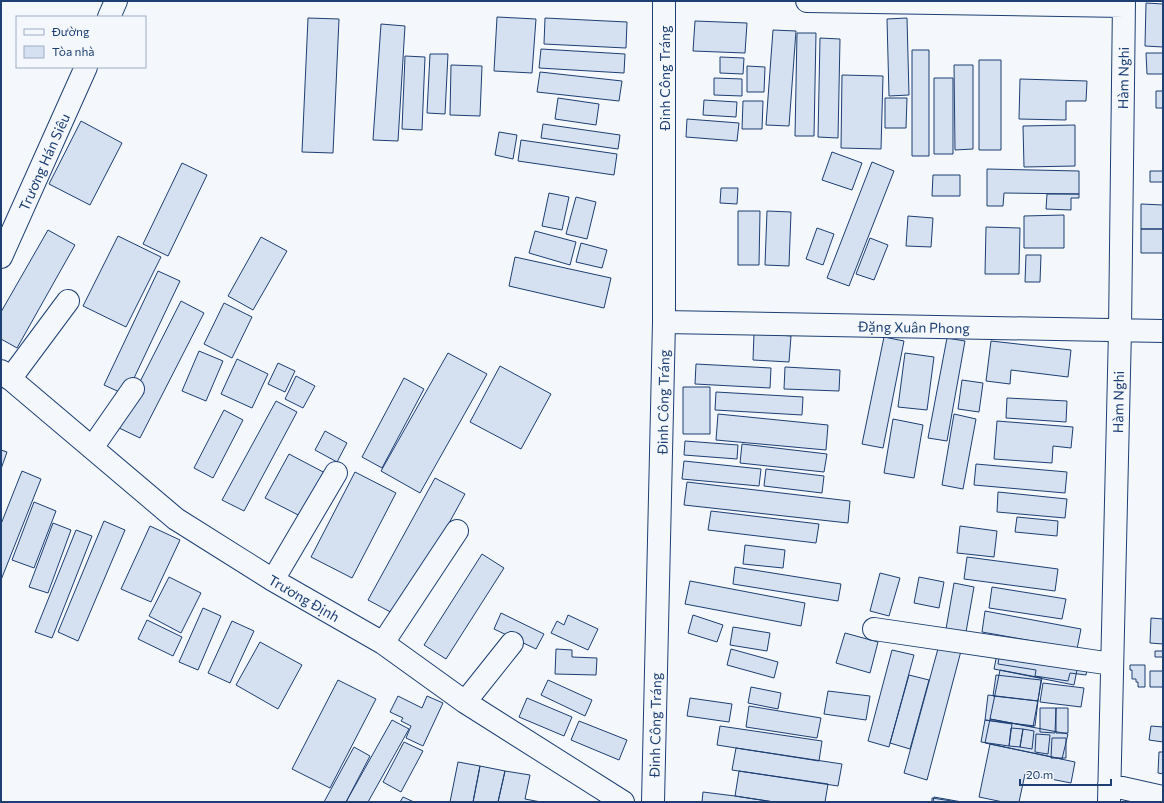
<svg xmlns="http://www.w3.org/2000/svg" width="1164" height="803" viewBox="0 0 1164 803" font-family="Commissioner,sans-serif">
	<rect width="100%" height="100%" fill="#f4f7fb"/>
	<path fill="#d5e0f0" stroke="#1d3f73" d="M1146,3L1163,4V47L1145,46Z
		M497,17L536,19L532,73L494,71Z
		M308,18L339,19L333,153L302,152Z
		M545,18L627,22L626,48L544,44Z
		M907,18L909,95L889,96L887,19Z
		M695,21L747,23L745,53L693,51Z
		M381,24L405,26L398,141L373,140Z
		M773,30L796,31L789,126L766,125Z
		M797,33H816L814,136H795Z
		M820,38L840,39L838,138L818,137Z
		M541,49L625,54L624,73L539,68Z
		M912,50H929V156H912Z
		M1146,53H1163V74H1147Z
		M430,54H448L445,114L427,113Z
		M405,56L425,57L422,130L402,129Z
		M720,57L744,58L743,74L720,73Z
		M979,60H1001V150H979Z
		M451,65L482,66L480,116L450,115Z
		M954,65H973V149L955,150Z
		M747,66L765,67L764,92H747Z
		M540,72L622,81L619,101L537,92Z
		M842,75L883,76L881,149L841,148Z
		M714,78L742,79V96L714,95Z
		M934,78H953V154H934Z
		M1020,79L1087,81L1086,101H1066V120L1019,119Z
		M1156,91H1163V108H1156Z
		M558,98L599,104L596,125L555,119Z
		M885,98H907L906,128H885Z
		M704,100L737,102L736,117L703,115Z
		M743,101H763L762,129H742Z
		M687,119L739,123L737,141L686,137Z
		M81,121L122,143L90,205L49,184Z
		M543,124L620,135L618,149L541,138Z
		M1075,125V166L1024,167L1023,126Z
		M499,132L517,135L513,159L495,155Z
		M521,140L617,154L614,175L518,161Z
		M832,152L862,163L852,190L822,180Z
		M872,162L894,171L849,286L827,278Z
		M182,163L207,175L168,256L143,244Z
		M987,169L1079,171V194L1004,193L1003,206H987Z
		M1150,171H1163V182H1150Z
		M933,175H960V196H932Z
		M721,188H738L737,204L720,203Z
		M549,193L569,197L562,230L542,226Z
		M1047,194H1079V198H1071V210L1046,209Z
		M576,197L596,202L587,239L566,234Z
		M1141,204L1163,205V229H1141Z
		M738,211H760L759,265H738Z
		M767,211L791,212L789,266L765,265Z
		M1064,215V248H1024V216Z
		M908,216L933,218L931,247L906,246Z
		M986,227L1020,228L1019,274H985Z
		M817,228L834,234L823,265L806,259Z
		M1141,229H1163V253H1141Z
		M48,230L75,245L17,348L1,339V312Z
		M535,231L576,242L570,265L529,253Z
		M118,236L161,257L126,327L83,306Z
		M261,237L287,251L253,310L228,296Z
		M870,238L888,245L874,280L856,274Z
		M581,243L607,250L602,268L576,262Z
		M1026,255H1041L1040,282H1025Z
		M515,257L611,278L604,308L509,286Z
		M158,271L180,281L126,395L104,385Z
		M181,301L204,313L140,438L117,427Z
		M224,303L252,317L232,358L204,344Z
		M754,333L791,336L789,362L753,360Z
		M884,337L904,341L883,448L862,444Z
		M947,338L965,341L947,441L928,438Z
		M991,341L1071,350L1068,377L1011,370L1010,384L986,381Z
		M199,351L223,361L206,401L182,391Z
		M448,353L487,374L420,493L381,471Z
		M905,353L934,357L927,410L898,407Z
		M237,359L268,374L252,408L221,394Z
		M278,363L295,371L285,392L268,384Z
		M696,364L771,368L770,388L695,384Z
		M500,366L551,394L521,449L470,422Z
		M785,367L840,370L839,391L784,389Z
		M296,376L315,386L303,408L285,399Z
		M404,378L424,389L382,468L362,457Z
		M962,380L983,383L979,412L958,409Z
		M683,387H710V434H683Z
		M716,392L803,397L802,415L715,410Z
		M1007,398L1067,401L1066,422L1006,418Z
		M276,401L297,412L244,511L222,500Z
		M224,410L243,420L213,478L194,468Z
		M718,414L828,425L826,450L716,440Z
		M954,414L976,419L963,489L942,485Z
		M893,419L923,425L914,478L884,473Z
		M997,421L1073,427L1071,448L1053,446L1052,463L994,459Z
		M325,431L347,443L337,462L315,450Z
		M685,441L738,445L737,459L684,455Z
		M742,444L827,454L824,472L740,463Z
		M1,450L7,452L1,469Z
		M289,454L327,474L304,518L265,498Z
		M684,461L761,469L759,486L682,479Z
		M976,464L1067,472L1065,493L974,485Z
		M766,469L824,476L822,493L764,486Z
		M22,471L41,479L1,580V524Z
		M355,472L396,493L352,578L311,557Z
		M435,478L465,494L398,616L368,600Z
		M687,482L850,501L848,523L684,505Z
		M998,492L1067,499L1065,518L997,512Z
		M34,502L56,511L34,568L12,560Z
		M711,511L819,524L816,543L708,530Z
		M1017,517L1058,521L1057,536L1015,532Z
		M104,521L125,530L78,641L58,632Z
		M53,523L71,530L48,593L29,587Z
		M150,526L180,540L151,602L121,589Z
		M960,526L997,531L994,557L957,553Z
		M76,530L92,536L52,638L35,632Z
		M745,545L785,550L783,568L743,564Z
		M482,554L504,568L446,659L424,645Z
		M967,557L1058,569L1055,591L964,579Z
		M735,567L841,584L838,601L733,584Z
		M880,573L900,578L889,616L870,611Z
		M169,577L201,593L181,633L149,616Z
		M919,577L944,582L939,608L914,603Z
		M690,581L805,603L801,626L685,604Z
		M954,583L974,587L966,632L946,629Z
		M992,587L1066,599L1062,619L989,608Z
		M203,608L221,616L198,670L179,662Z
		M985,611L1081,629L1077,649L982,632Z
		M501,613L544,634L536,649L494,629Z
		M568,615L598,629L588,650L551,633L557,621L564,625Z
		M693,615L723,625L717,642L688,633Z
		M1151,618L1163,619V644L1150,643Z
		M147,620L182,637L173,656L138,639Z
		M232,621L254,631L230,683L208,673Z
		M733,627L770,633L767,651L730,645Z
		M845,633L878,642L870,673L836,663Z
		M260,642L302,665L278,709L236,685Z
		M939,645L961,651L927,780L904,773Z
		M1001,646L1089,659L1086,675L1070,673L1068,681L1035,676L1036,670L998,664Z
		M556,649L572,650V657L597,658L596,675L555,674Z
		M731,649L778,662L774,678L727,665Z
		M998,649L1078,665L1074,685L994,669Z
		M1163,649V660V657H1155V651H1163Z
		M892,650L914,655L889,747L868,741Z
		M1130,665H1145V687H1138V682H1136V679H1132V670H1130Z
		M1000,670L1042,678L1033,727L990,719Z
		M1150,671H1163V687H1150Z
		M909,675L929,680L910,749L890,743Z
		M996,675L1041,680L1038,701L993,696Z
		M338,680L376,699L330,788L292,769Z
		M548,680L592,700L585,716L541,695Z
		M1043,683L1084,688L1081,707L1040,702Z
		M751,687L781,693L778,709L748,703Z
		M828,691L870,696L866,720L824,714Z
		M988,695L1038,701L1035,726L985,720Z
		M398,696L422,708L427,696L443,703L423,746L406,738L411,726L401,721L403,718L390,712Z
		M527,698L572,717L564,736L519,717Z
		M690,698L732,704L729,722L687,716Z
		M749,706L821,718L817,738L746,727Z
		M1040,708H1056L1055,733L1040,732Z
		M1056,708H1068V733H1056Z
		M990,719L1068,734L1062,759L985,743Z
		M392,720L409,729L368,802H346Z
		M985,720L1012,724L1009,746L981,742Z
		M579,721L627,740L619,760L571,740Z
		M720,726L822,741L819,761L717,745Z
		M1151,726L1163,727V742L1149,740Z
		M1011,728L1023,729L1020,747L1009,746Z
		M1023,729L1034,731L1032,749L1020,747Z
		M1036,734L1050,735L1048,754L1035,752Z
		M1052,738H1066V758H1051Z
		M404,742L423,751L401,792L383,782Z
		M990,744L1075,762L1071,783L1025,774L1019,802H1003L979,797Z
		M354,747L370,756L346,802H324Z
		M736,748L842,764L838,786L732,770Z
		M1159,752H1163V774L1158,773Z
		M458,762L480,766L473,802H450Z
		M480,766L505,771L498,802H473Z
		M505,771L530,775L525,799L541,802H498Z
		M739,771L828,784L825,802H774L735,796Z
		M703,792L735,796L774,802H702Z
		M403,797L414,802H400Z
		M934,797L962,802H933Z
		M932,798L958,802H932Z"/>
	<g fill="none" stroke-linecap="round" stroke-linejoin="round">
		<defs>
			<path id="minor" d="M807,1L1124,6
				M109,17L116,1
				M1,257L86,67
				M664,322L1163,331
				M1,371L176,519L273,580L383,643L465,702L623,802
				M10,379L68,301
				M92,448L133,389
				M273,580L336,473
				M874,629L1112,664
				M383,643L457,531
				M465,702L512,643
				M1109,785L1163,797
				M653,802L664,322V1
				M1109,802L1120,330L1124,1"/>
		</defs>
		<use href="#minor" stroke="#1d3f73" stroke-width="24"/>
		<use href="#minor" stroke="#f4f7fb" stroke-width="22"/>
	</g>
	<g text-anchor="middle" dominant-baseline="central" stroke-width="3" stroke-linejoin="round" paint-order="stroke">
		<g font-size="14" fill="#1d3f73" stroke="#f4f7fb">
			<text transform="translate(664 78) rotate(-90)">Đinh Công Tráng</text>
			<text transform="translate(1123 78) rotate(-89)">Hàm Nghi</text>
			<text transform="translate(44 162) rotate(-66)">Trương Hán Siêu</text>
			<text transform="translate(914 327) rotate(1)">Đặng Xuân Phong</text>
			<text transform="translate(663 402) rotate(-89)">Đinh Công Tráng</text>
			<text transform="translate(1118 402) rotate(-89)">Hàm Nghi</text>
			<text transform="translate(304 598) rotate(30)">Trương Định</text>
			<text transform="translate(655 725) rotate(-89)">Đinh Công Tráng</text>
		</g>
	</g>
	<rect width="1164" height="803" fill="none" stroke="#1d3f73" stroke-width="4"/>
	<rect x="16" y="16" width="130" height="52" fill="#f4f7fb" stroke="#9eadc5"/>
	<rect x="24" y="29" width="20" height="6" fill="#f4f7fb" stroke="#9eadc5"/>
	<text x="52" y="36" font-size="12" fill="#1d3f73">Đường</text>
	<rect x="24" y="46" width="20" height="12" fill="#d5e0f0" stroke="#9eadc5"/>
	<text x="52" y="56" font-size="12" fill="#1d3f73">Tòa nhà</text>
	<path d="M1020 779v6h91v-6" fill="none" stroke="#1d3f73" stroke-width="2"/>
	<text x="1026" y="779" font-size="12" fill="#1d3f73" stroke="#f4f7fb" stroke-width="3" paint-order="stroke">20 m</text>
</svg>
